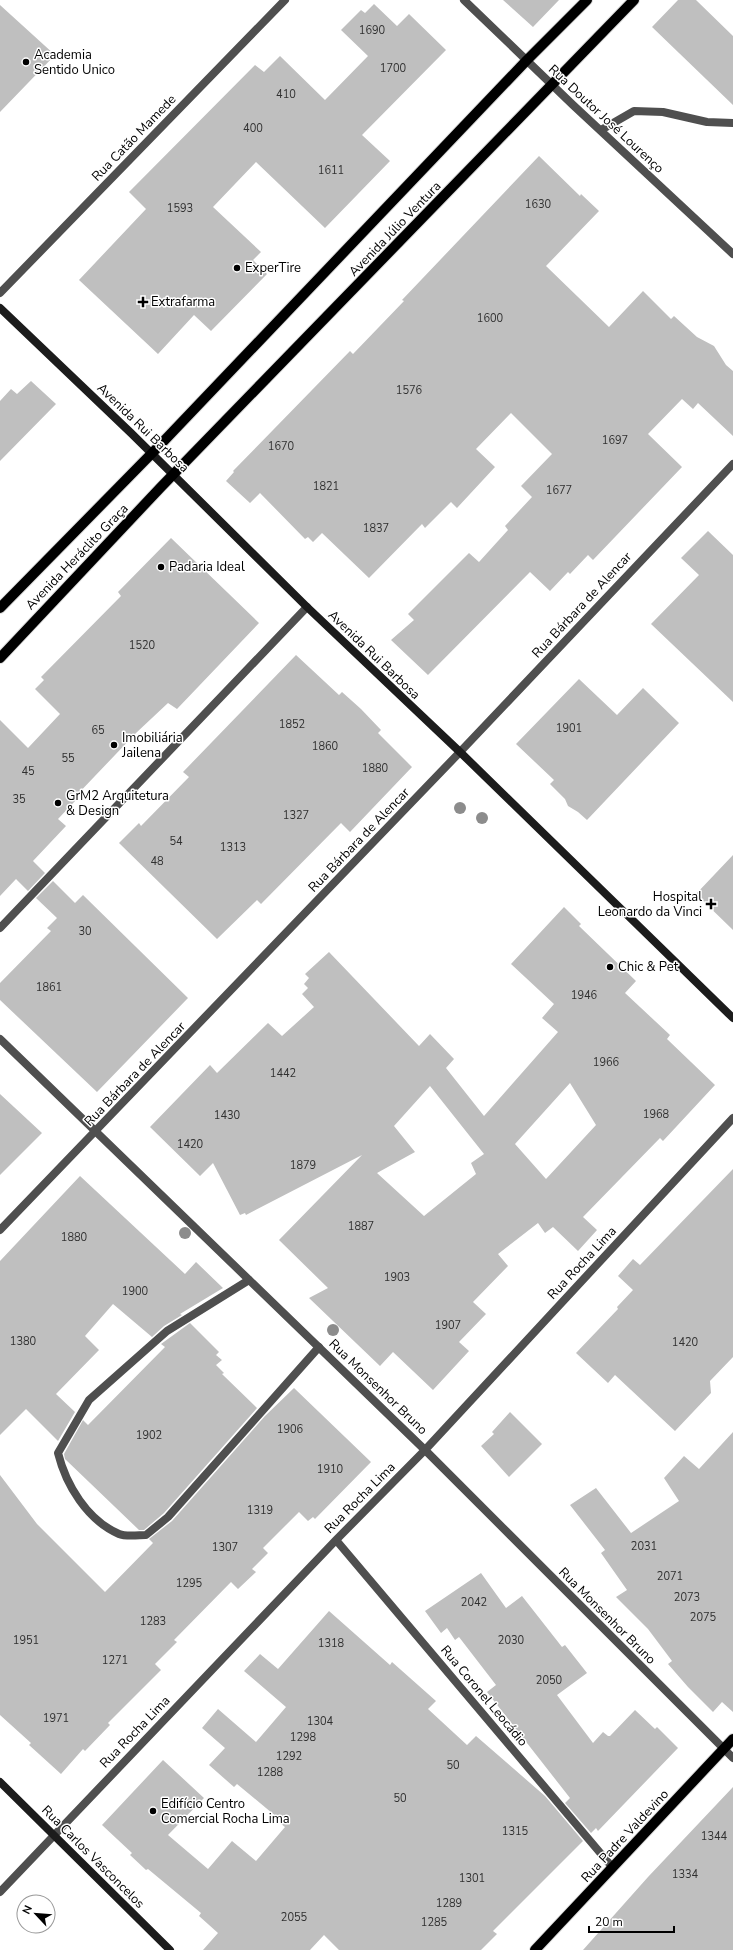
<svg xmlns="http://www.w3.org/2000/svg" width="733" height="1950" viewBox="0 0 733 1950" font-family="'Nunito Sans',sans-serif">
	<rect width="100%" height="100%" fill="#fff"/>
	<path fill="#bfbfbf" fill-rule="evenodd" d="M503,0H559L533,27Z
		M678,0H696L733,36V105L652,27Z
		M374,4L397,26L409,14L446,50L362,135L390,161L325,228L256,162L213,207L261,252L253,260L267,274L211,331L194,315L158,354L79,280L146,209L129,192L255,65L264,72L280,56L325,100L368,56L341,30L361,10L365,13Z
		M0,5L55,55L0,112Z
		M539,156L580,196L581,194L599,211L546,266L609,327L643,291L671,319L674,316L697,337L714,346L726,365L733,371V436L698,403L693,409L682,399L648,434L682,467L593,560L588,555L570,574L568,572L550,591L530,572L428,675L391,640L414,620L408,614L469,553L479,562L508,530L505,526L532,497L521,486L552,454L511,413L476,449L495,467L457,508L451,502L425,528L422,524L369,578L322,533L313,542L308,537L305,539L260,493L250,503L226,481L234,472L233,471L350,351L353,354L404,301L402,300Z
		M31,381L56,404L0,461V401L11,389L17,394Z
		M708,531L733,555V702L651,624L699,575L681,558Z
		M171,538L259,623L177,709L168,703L136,733L74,798L76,800L58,819L66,826L33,861L45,873L28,891L16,879L0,896V720L28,748L60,714L35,689L44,680L41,677L121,596L118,592Z
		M296,655L339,695L342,692L361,709L381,730L378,733L412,767L350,832L341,823L261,904L257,900L217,939L119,843L139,823L141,826L189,777L183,772Z
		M579,679L617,715L643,688L679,723L587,820L578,812L568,806L565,799L550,784L554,780L516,744Z
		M733,855V930L696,894Z
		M53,881L75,903L83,895L188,998L97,1092L0,1000V983L51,931L47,928L57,918L36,898Z
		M564,907L581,924L579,926L636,981L625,993L670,1035L667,1039L715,1085L663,1141L660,1138L583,1217L597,1230L578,1251L553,1227L545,1233L538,1223L498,1254L508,1266L473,1302L486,1314L459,1342L469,1351L433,1390L393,1352L380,1366L309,1298L328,1288L279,1240L362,1155L246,1215L245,1213L240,1215L213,1163L200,1176L150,1127L210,1065L217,1073L268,1023L282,1036L314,1007L302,994L308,988L304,984L309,978L305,974L329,952L419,1046L430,1034L454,1059L446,1068L484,1116L558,1032L542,1018L554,1004L511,964ZM570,1083L596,1125L546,1179L515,1144ZM430,1086L484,1154L471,1163L476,1174L424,1216L377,1173L415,1152L394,1126Z
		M0,1094L42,1133L0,1175Z
		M733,1169V1357L710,1381L711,1393L675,1431L615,1375L608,1383L576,1353L618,1309L617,1307L633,1290L618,1276L633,1259L640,1265Z
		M80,1176L185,1274L196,1262L223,1288L180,1314L182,1315L164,1326L152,1337L113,1304L85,1336L99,1350L56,1394L75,1412L58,1441L26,1409L0,1435V1261Z
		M190,1323L219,1352L216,1355L222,1360L216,1365L224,1373L222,1374L257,1408L164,1513L144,1530H139L65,1459L64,1454L83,1420L88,1425L165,1347L161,1344Z
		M294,1388L371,1462L315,1519L313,1517L308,1521L299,1512L263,1548L268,1553L252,1569L256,1572L238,1589L231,1582L174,1640L177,1642L155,1664L161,1670L108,1723L110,1725L85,1751L83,1749L61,1774L29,1745L31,1743L0,1715V1475L37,1524L105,1592L153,1543L149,1539L172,1521L265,1416Z
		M510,1412L542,1444L509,1477L481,1446L494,1434L492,1432Z
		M733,1432V1712L722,1702L713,1712L688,1687L668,1664L672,1661L648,1629L616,1597L627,1590L601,1553L605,1550L570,1505L596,1488L631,1533L679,1501L664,1478L684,1456L699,1469Z
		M481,1573L506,1608L522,1596L562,1647L565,1645L587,1673L557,1695L593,1743L603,1732L608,1736H610L635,1710L655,1729L657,1727L678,1748L598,1831L596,1828L591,1833L565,1803L570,1798L487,1692L496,1685L459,1637L455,1640L447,1628L441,1633L425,1611Z
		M329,1611L390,1665L392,1662L436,1701L428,1709L467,1745L476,1736L545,1796L583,1841L493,1931L497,1934L481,1950H339L324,1935L310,1950H203L218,1933L199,1916L201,1913L148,1869L146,1870L130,1855L132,1853L102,1825L163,1760L204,1798L168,1835L208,1869L232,1841L256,1861L285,1827L276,1820L278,1818L237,1784L234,1787L209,1765L225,1748L202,1728L218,1709L256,1742L286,1707L244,1671L260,1654L278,1669Z
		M733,1787V1950H583L648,1877Z"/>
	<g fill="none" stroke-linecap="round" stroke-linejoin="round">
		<defs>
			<path id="primary" d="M0,608L161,444L527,60L587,0
				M0,658L161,487L634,0
				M535,1950L733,1739"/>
		</defs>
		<use href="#primary" stroke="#dbdbdb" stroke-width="12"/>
		<path stroke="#4f4f4f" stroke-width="8" d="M601,130L634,111L663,112L707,122L733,123
			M249,1280L167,1331L89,1400L58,1453C66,1485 87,1520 119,1534C126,1537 139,1535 146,1535L168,1517L319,1347"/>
		<path stroke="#4f4f4f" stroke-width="8" d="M0,293L285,0
			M0,928L307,607
			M0,1039L425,1450L733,1758
			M0,1230L460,752L733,464
			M336,1540L613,1868
			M0,1892L336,1540L425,1450L733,1118"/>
		<path stroke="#4f4f4f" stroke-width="8" d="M464,0L573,105L733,254"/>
		<path stroke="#1c1c1c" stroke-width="8" d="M0,308L131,433L307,607L460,752L733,1018
			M0,1782L170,1950"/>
		<use href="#primary" stroke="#000" stroke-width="10"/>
	</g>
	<g fill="#8c8c8c">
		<circle cx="460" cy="808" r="6"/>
		<circle cx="482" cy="818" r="6"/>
		<circle cx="185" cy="1233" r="6"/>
		<circle cx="333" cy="1330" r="6"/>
	</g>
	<g fill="#000" stroke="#fff" stroke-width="1.5">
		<circle cx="26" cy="62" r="4"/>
		<circle cx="237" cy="268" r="4"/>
		<path d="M141 296h4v4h4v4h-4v4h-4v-4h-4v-4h4z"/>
		<circle cx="161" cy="567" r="4"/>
		<circle cx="114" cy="745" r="4"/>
		<circle cx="58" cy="803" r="4"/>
		<path d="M709 898h4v4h4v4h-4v4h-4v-4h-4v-4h4z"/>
		<circle cx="610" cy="967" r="4"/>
		<circle cx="153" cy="1811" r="4"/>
	</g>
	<g text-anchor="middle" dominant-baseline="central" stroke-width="3" stroke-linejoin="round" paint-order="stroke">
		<g font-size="11" fill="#303030">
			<text x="372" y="30">1690</text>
			<text x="393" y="68">1700</text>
			<text x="286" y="94">410</text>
			<text x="253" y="128">400</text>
			<text x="331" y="170">1611</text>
			<text x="538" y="204">1630</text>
			<text x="180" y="208">1593</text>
			<text x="490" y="318">1600</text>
			<text x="409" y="390">1576</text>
			<text x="615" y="440">1697</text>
			<text x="281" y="446">1670</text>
			<text x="326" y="486">1821</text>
			<text x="559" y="490">1677</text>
			<text x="376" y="528">1837</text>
			<text x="142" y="645">1520</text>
			<text x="292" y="724">1852</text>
			<text x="569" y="728">1901</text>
			<text x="98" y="730">65</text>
			<text x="325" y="746">1860</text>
			<text x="68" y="758">55</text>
			<text x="375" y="768">1880</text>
			<text x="28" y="771">45</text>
			<text x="19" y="799">35</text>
			<text x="296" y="815">1327</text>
			<text x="176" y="841">54</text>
			<text x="233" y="847">1313</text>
			<text x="157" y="861">48</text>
			<text x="85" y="931">30</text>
			<text x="49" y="987">1861</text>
			<text x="584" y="995">1946</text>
			<text x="606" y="1062">1966</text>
			<text x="283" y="1073">1442</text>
			<text x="656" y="1114">1968</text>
			<text x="227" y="1115">1430</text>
			<text x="190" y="1144">1420</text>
			<text x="303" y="1165">1879</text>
			<text x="361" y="1226">1887</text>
			<text x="74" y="1237">1880</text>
			<text x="397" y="1277">1903</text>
			<text x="135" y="1291">1900</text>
			<text x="448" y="1325">1907</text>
			<text x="23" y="1341">1380</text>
			<text x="685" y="1342">1420</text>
			<text x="290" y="1429">1906</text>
			<text x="149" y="1435">1902</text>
			<text x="330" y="1469">1910</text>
			<text x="260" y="1510">1319</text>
			<text x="644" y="1546">2031</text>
			<text x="225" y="1547">1307</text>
			<text x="670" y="1576">2071</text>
			<text x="189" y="1583">1295</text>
			<text x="687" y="1597">2073</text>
			<text x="474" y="1602">2042</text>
			<text x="703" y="1617">2075</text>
			<text x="153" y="1621">1283</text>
			<text x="26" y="1640">1951</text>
			<text x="511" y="1640">2030</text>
			<text x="331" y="1643">1318</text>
			<text x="115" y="1660">1271</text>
			<text x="549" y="1680">2050</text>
			<text x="56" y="1718">1971</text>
			<text x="320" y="1721">1304</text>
			<text x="303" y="1737">1298</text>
			<text x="289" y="1756">1292</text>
			<text x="453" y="1765">50</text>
			<text x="270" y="1772">1288</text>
			<text x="400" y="1798">50</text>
			<text x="515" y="1831">1315</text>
			<text x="714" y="1836">1344</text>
			<text x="685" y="1874">1334</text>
			<text x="472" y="1878">1301</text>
			<text x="449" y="1903">1289</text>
			<text x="294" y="1917">2055</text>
			<text x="434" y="1922">1285</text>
		</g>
		<g font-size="13" fill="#000" stroke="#fff" text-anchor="start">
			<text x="34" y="55">Academia<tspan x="34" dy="15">Sentido Unico</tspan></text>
			<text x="245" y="268">ExperTire</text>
			<text x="151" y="302">Extrafarma</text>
			<text x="169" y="567">Padaria Ideal</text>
			<text x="122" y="738">Imobiliária<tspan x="122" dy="15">Jailena</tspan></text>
			<text x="66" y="796">GrM2 Arquitetura<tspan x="66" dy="15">&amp; Design</tspan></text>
			<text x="702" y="897" text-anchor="end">Hospital<tspan x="702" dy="15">Leonardo da Vinci</tspan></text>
			<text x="618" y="967">Chic &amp; Pet</text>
			<text x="161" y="1804">Edifício Centro<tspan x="161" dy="15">Comercial Rocha Lima</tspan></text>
		</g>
		<g font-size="13" fill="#000" stroke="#fff">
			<text transform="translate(606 119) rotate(43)">Rua Doutor José Lourenço</text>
			<text transform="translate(134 138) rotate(-46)">Rua Catão Mamede</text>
			<text transform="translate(395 229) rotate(-46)">Avenida Júlio Ventura</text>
			<text transform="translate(143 428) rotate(44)">Avenida Rui Barbosa</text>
			<text transform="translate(77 557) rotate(-46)">Avenida Heráclito Graça</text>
			<text transform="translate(582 605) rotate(-47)">Rua Bárbara de Alencar</text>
			<text transform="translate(374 655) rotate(44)">Avenida Rui Barbosa</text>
			<text transform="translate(359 840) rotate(-46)">Rua Bárbara de Alencar</text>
			<text transform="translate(135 1074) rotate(-46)">Rua Bárbara de Alencar</text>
			<text transform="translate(582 1263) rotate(-47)">Rua Rocha Lima</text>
			<text transform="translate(378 1387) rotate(44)">Rua Monsenhor Bruno</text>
			<text transform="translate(360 1498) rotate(-45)">Rua Rocha Lima</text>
			<text transform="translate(607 1616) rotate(45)">Rua Monsenhor Bruno</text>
			<text transform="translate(484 1696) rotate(50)">Rua Coronel Leocádio</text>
			<text transform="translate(135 1732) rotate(-46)">Rua Rocha Lima</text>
			<text transform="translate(625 1836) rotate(-47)">Rua Padre Valdevino</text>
			<text transform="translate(93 1857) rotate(45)">Rua Carlos Vasconcelos</text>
		</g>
	</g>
	<g transform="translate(36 1914) rotate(296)"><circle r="19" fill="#ffffff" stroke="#999999"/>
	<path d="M0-3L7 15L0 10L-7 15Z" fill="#000000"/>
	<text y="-6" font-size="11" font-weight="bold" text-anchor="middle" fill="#000000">N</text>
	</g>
	<path d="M589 1926v6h85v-6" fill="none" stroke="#000000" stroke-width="2"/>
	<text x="595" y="1926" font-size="12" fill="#000000" stroke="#ffffff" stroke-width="3" paint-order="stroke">20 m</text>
</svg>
